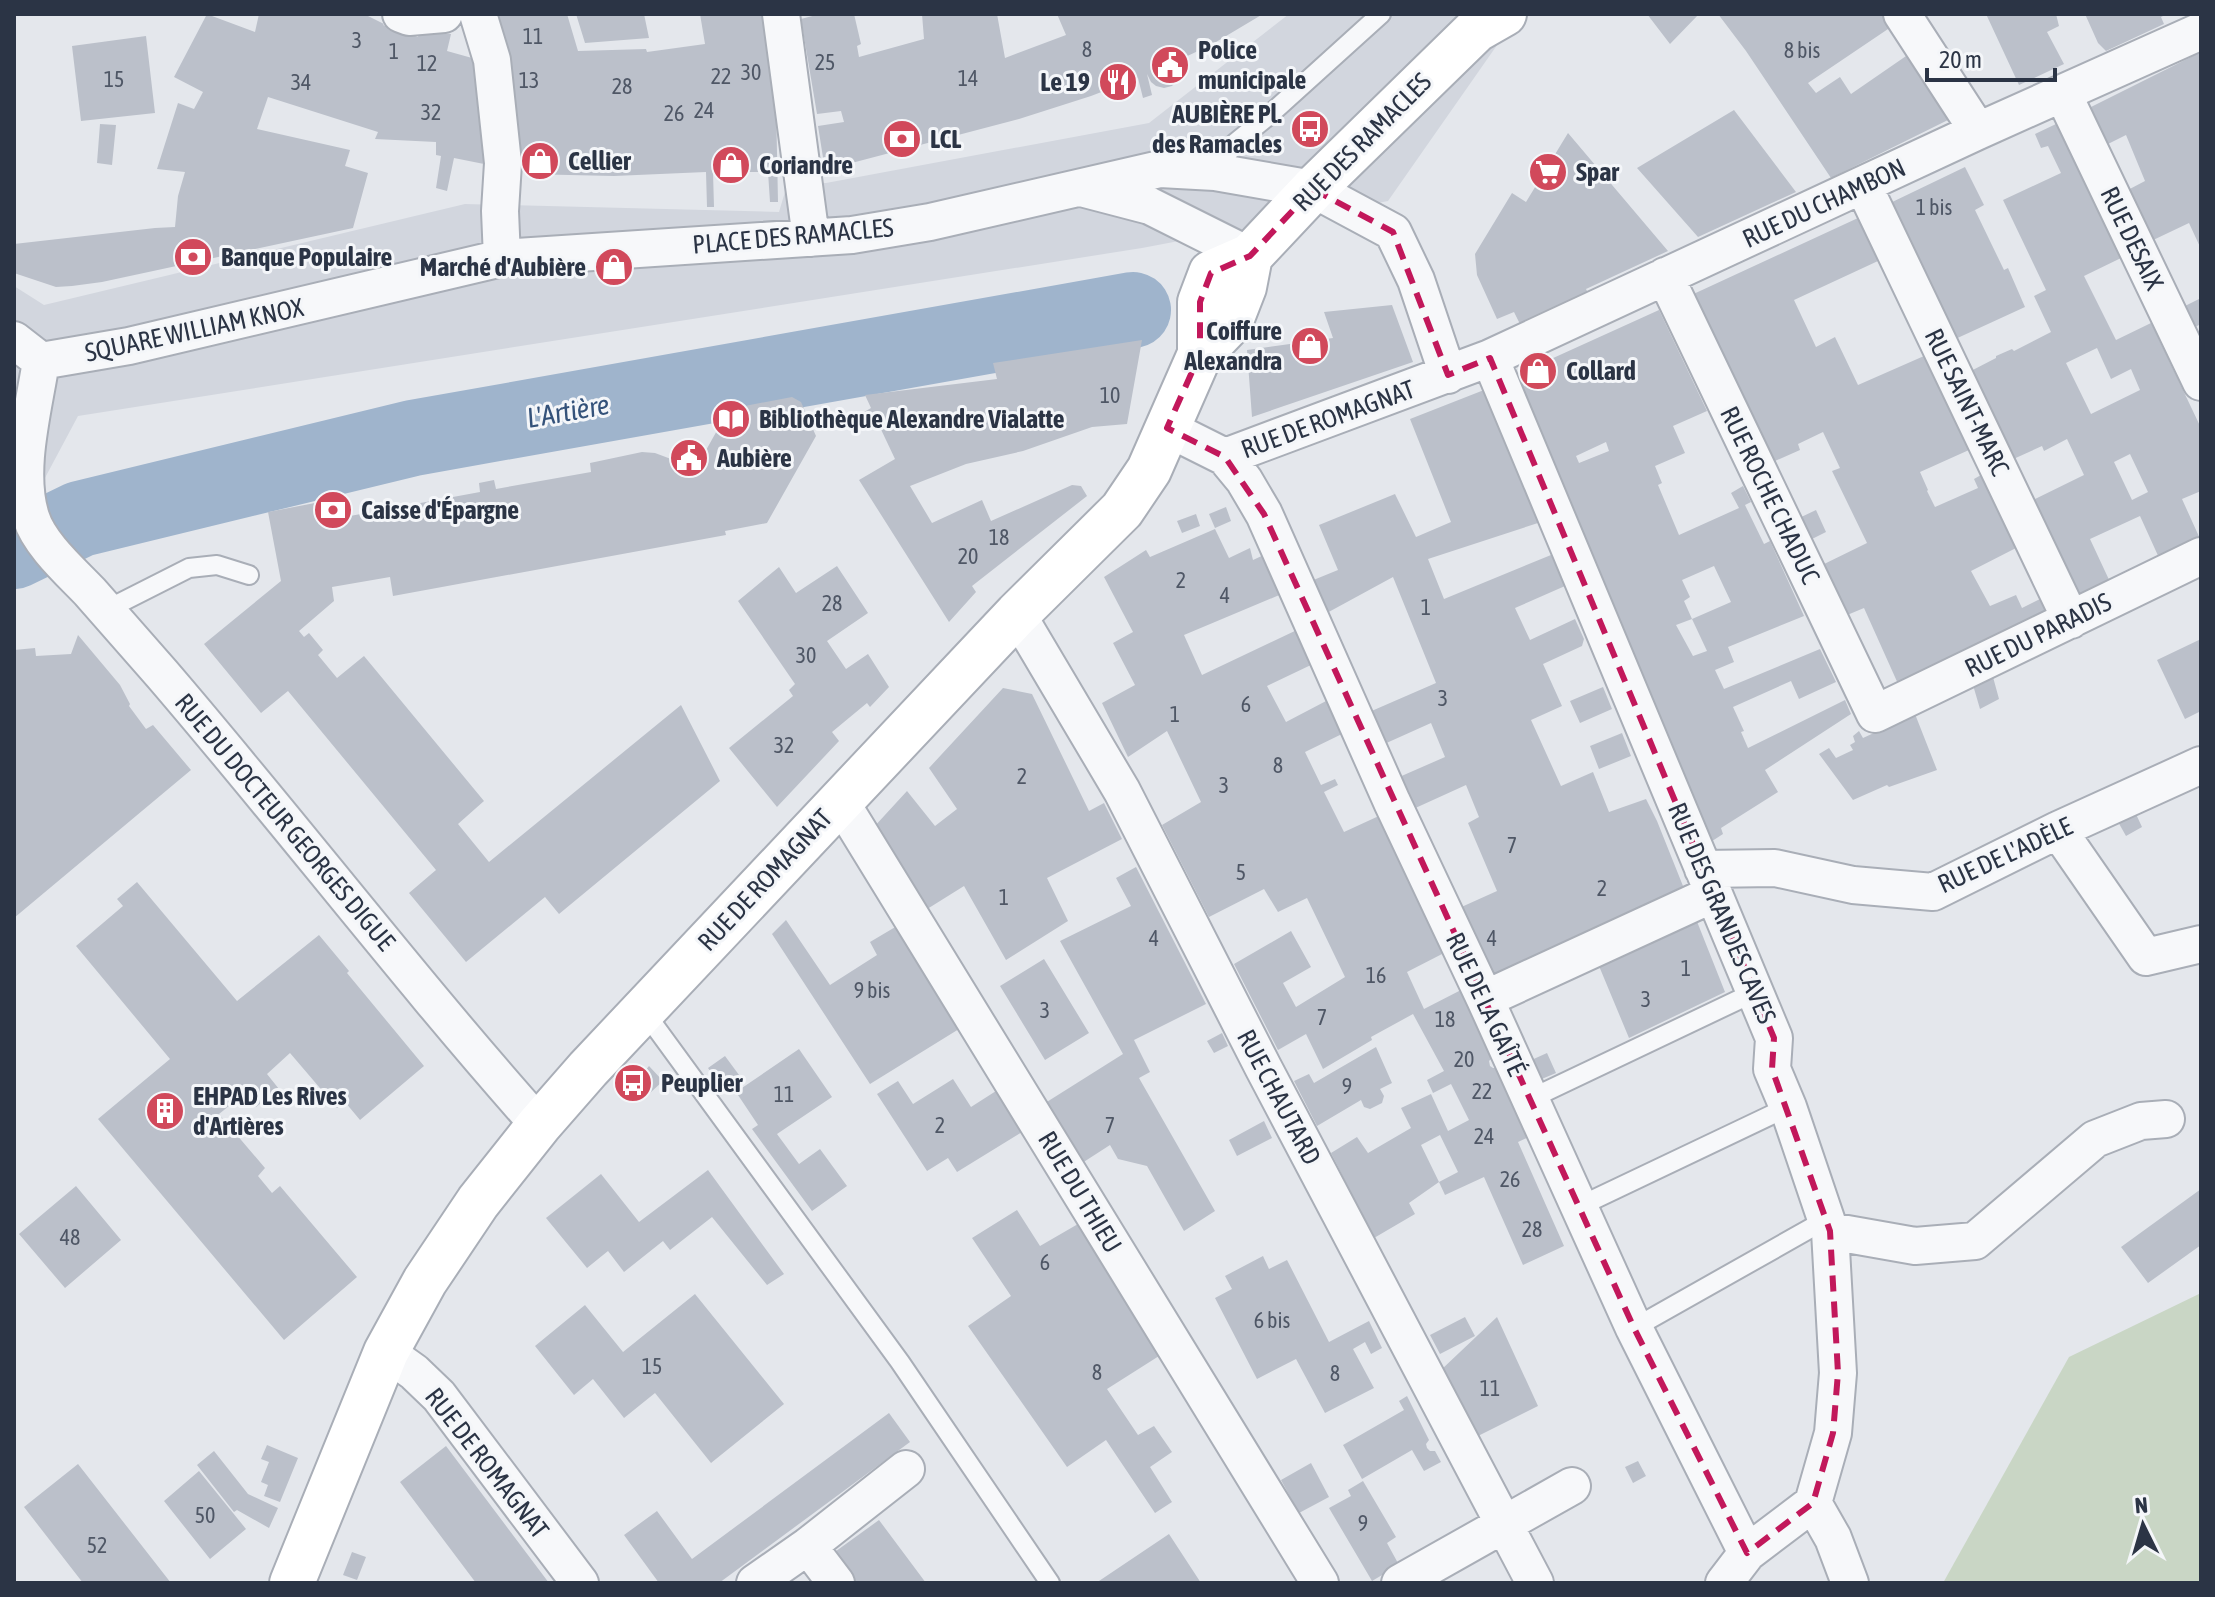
<svg xmlns="http://www.w3.org/2000/svg" width="2215" height="1597" viewBox="0 0 2215 1597" font-family="'Asap Condensed',sans-serif">
	<rect width="100%" height="100%" fill="#e4e7ec"/>
	<path fill="#d2d6de" d="M1289,14H1472L1502,38L1388,201L1142,248L78,416L14,536V286L44,305L465,204L779,212L788,182L826,183L1149,123Z"/>
	<path fill="#c9d6c5" d="M2201,1293V1583H1943L2069,1357Z"/>
	<g fill="none" stroke-linecap="round" stroke-linejoin="round">
		<path stroke="#9fb4cc" stroke-width="76" d="M14,551L80,519L413,438L1133,310"/>
	</g>
	<path fill="#bbc0ca" fill-rule="evenodd" d="M207,14H212V16L255,32L259,14H364L384,24L383,25L418,37L420,31L451,34L447,51L472,58L479,91L476,92L484,164L454,158L447,191L436,188L441,156L436,155V142L375,139L378,132L268,97L257,129L350,150L345,166L368,173L353,228L102,282L72,286L56,287L14,273V244L155,228L175,227L178,196L185,172L157,169L178,103L194,109L203,92L174,77Z
		M489,14H567L578,51L646,49L647,52L705,44L700,14H764L776,103L778,202H770L768,172H713L714,207H707L706,172L614,176L525,174L515,111Z
		M576,14H644L649,38L585,43Z
		M820,14H854L861,44L857,46L859,57L924,39L922,14H997L1005,58L1066,35L1057,14H1263L1211,45L1183,58L1182,75L1172,86L1164,88L1156,86L1151,82L1147,74L1152,95L1143,98L1138,78L1091,96L1019,119L825,170L818,126L844,122L841,111L817,114L801,19Z
		M1647,14H1699L1670,44Z
		M1718,14H1883L1891,27L1808,83L1816,93L1840,77L1851,94L1909,54L1950,119L1831,178L1746,51Z
		M1986,14H2056L2059,26L2047,32L2064,64L2019,85Z
		M2085,14H2167L2161,17L2164,24L2106,51L2098,43Z
		M146,36L155,113L81,121L72,46Z
		M2201,52V249L2189,223L2149,242L2124,192L2145,181L2126,135L2102,147L2085,110Z
		M1734,110L1796,192L1698,237L1637,168Z
		M100,124L116,125L112,165L97,163Z
		M2056,124L2121,258L2084,276L2116,340L2151,323L2201,428V491L2182,499L2201,541L2160,560L2140,516L2090,539L2111,584L2076,601L2029,502L2084,475L2067,439L2044,451L2042,446L2009,461L1967,373L1996,358V356L2012,349L2014,351L2051,332L2034,296L2046,290L2003,200L2061,173L2048,146L2041,148L2035,134ZM2097,348L2111,379L2131,369L2140,390L2091,414L2066,363ZM2130,454L2148,492L2132,500L2114,462Z
		M1568,133L1668,251L1586,289L1589,295L1520,324L1514,312L1497,319L1477,275L1475,254L1512,193L1526,202Z
		M1965,167L1984,205L1975,210L2004,270L2008,268L2025,307L1951,341L1886,205Z
		M1858,218L1878,261L1794,300L1816,347L1835,337L1858,385L1924,356L1969,450L1920,472L1928,490L1927,491L1935,507L1978,488L1974,479L1981,475L2016,548L1971,571L1990,606L2016,595L2022,608L2040,599L2048,615L1899,686L1864,608L1840,618L1818,567L1867,543L1832,471L1840,468L1823,432L1798,444L1800,450L1768,464L1687,297Z
		M2201,298V324L2189,330L2179,309Z
		M1392,305L1413,362L1252,417L1247,350L1333,338L1324,312Z
		M1659,310L1707,411L1673,426L1685,453L1655,466L1662,483L1658,485L1679,535L1739,508L1731,493L1743,486L1751,502L1745,505L1764,544L1770,541L1804,616L1728,647L1734,662L1715,670L1724,689L1820,649L1836,682L1799,699L1791,681L1733,707L1744,731L1741,732L1748,748L1845,700L1851,714L1765,770L1778,792L1721,828L1723,834L1706,845L1509,378ZM1606,442L1609,451L1579,463L1576,456ZM1714,566L1731,602L1692,619L1684,601L1690,597L1682,580ZM1692,619L1707,651L1693,656L1676,625Z
		M1142,340L1127,424L1092,427L1023,451L966,464L910,486L932,523L982,500L991,521L1072,485L1081,486L1087,496L972,586L976,592L949,622L859,480L895,459L877,421L866,427L859,415L871,408L865,395L997,379L993,363Z
		M1484,390L1538,523L1428,559L1444,599L1551,555L1565,586L1515,608L1530,640L1575,619L1584,639L1582,646L1543,664L1562,706L1531,720L1561,786L1593,772L1609,812L1646,799L1657,821L1685,891L1491,985L1457,909L1497,891L1468,823L1479,817L1466,785L1411,810L1397,778L1445,757L1431,723L1382,745L1367,713L1436,683L1393,577L1325,614L1311,581L1338,570L1319,525L1395,494L1416,537L1451,522L1410,419Z
		M792,397L801,402L816,436L767,523L725,531L726,535L393,596L390,577L332,587L334,601L299,631L304,637L309,633L323,650L318,655L337,678L364,656L484,801L458,824L489,862L681,705L720,781L559,914L545,897L466,962L409,893L436,870L288,691L261,713L204,644L281,581L268,512L346,497L350,516L480,492L479,483L494,480L496,489L591,472L590,463L642,452L655,453L679,462L692,452L700,461L729,409Z
		M1226,507L1231,521L1215,528L1209,514Z
		M1816,510L1826,532L1806,542L1795,520Z
		M1196,514L1200,526L1182,533L1177,521Z
		M1215,529L1229,558L1250,548L1253,560L1268,553L1284,593L1184,635L1202,675L1299,629L1313,664L1267,686L1286,722L1328,700L1344,733L1305,752L1321,785L1335,779L1338,785L1324,792L1344,832L1381,815L1444,953L1407,972L1424,1009L1461,990L1493,1057L1489,1061L1490,1066L1493,1068H1498L1529,1137L1518,1142L1564,1246L1523,1265L1484,1177L1445,1195L1439,1182L1409,1203L1415,1214L1374,1238L1331,1153L1357,1137L1368,1153L1411,1128L1401,1108L1431,1094L1448,1131L1469,1120L1451,1084L1433,1093L1427,1080L1444,1071L1413,1014L1371,1037L1372,1040L1323,1069L1306,1034L1278,1050L1234,964L1291,931L1311,967L1283,983L1296,1007L1345,977L1307,898L1278,912L1264,889L1209,917L1162,825L1201,802L1167,731L1128,757L1102,703L1135,685L1113,643L1133,632L1104,577L1146,550L1150,557ZM1440,1135L1458,1172L1439,1182L1421,1145Z
		M837,566L868,613L827,641L846,669L868,654L889,687L870,707L867,703L832,732L839,741L777,807L729,748L793,696L789,690L795,684L738,601L779,567L796,593Z
		M78,635L120,685L130,704L129,706L146,729L153,725L191,770L14,918V650L35,648L36,656L71,654Z
		M2201,639V711L2185,719L2157,660Z
		M1993,677L1999,699L1980,709L1973,685Z
		M1603,687L1612,709L1580,723L1570,701Z
		M1003,688L1032,694L1089,811L1104,803L1122,839L1047,878L1068,921L1006,960L964,886L924,911L873,828L907,791L935,826L957,809L929,768Z
		M1915,714L1937,770L1889,787L1887,785L1853,800L1819,754L1829,748L1836,758L1853,750L1850,745L1855,742L1853,736L1859,731L1863,738Z
		M1622,733L1631,756L1599,769L1590,746Z
		M2135,812L2142,827L2126,836L2117,820Z
		M1136,867L1206,1004L1134,1040L1150,1072L1139,1078L1215,1211L1184,1231L1147,1166L1118,1159L1110,1145L1079,1165L1042,1105L1123,1054L1060,941L1131,906L1116,878Z
		M137,882L237,1001L319,935L349,971L347,973L424,1066L360,1120L345,1102L337,1108L290,1053L267,1074L279,1089L256,1107L244,1094L219,1114L265,1168L258,1176L272,1193L280,1186L357,1277L284,1340L98,1119L170,1059L76,946L123,906L117,899Z
		M1696,919L1725,992L1629,1038L1599,966Z
		M786,920L830,985L877,955L870,942L897,926L959,1029L870,1084L772,934Z
		M1044,959L1089,1033L1045,1060L1000,986Z
		M1222,1033L1228,1046L1214,1053L1207,1041Z
		M1376,1047L1392,1083L1380,1089L1384,1096L1382,1103L1370,1109L1364,1107L1361,1100L1317,1126L1294,1081L1309,1074L1314,1083Z
		M799,1049L832,1097L777,1134L799,1164L820,1149L847,1186L812,1211L752,1129L758,1125L736,1092Z
		M1547,1053L1556,1073L1537,1081L1527,1062Z
		M725,1056L742,1079L725,1091L708,1068Z
		M649,1066L663,1081L650,1093L639,1078Z
		M953,1079L971,1107L996,1091L1022,1132L957,1172L948,1158L927,1171L877,1094L898,1081L913,1104Z
		M1264,1121L1272,1138L1237,1156L1229,1140Z
		M708,1170L784,1274L767,1285L712,1217L670,1250L663,1241L624,1272L608,1251L587,1268L546,1218L601,1174L639,1222Z
		M76,1186L121,1240L65,1288L19,1234Z
		M2201,1189V1245L2148,1283L2121,1247Z
		M1017,1210L1040,1246L1078,1224L1159,1356L1107,1389L1138,1435L1154,1426L1172,1452L1150,1467L1172,1502L1155,1513L1106,1440L1067,1467L968,1326L1011,1296L972,1238Z
		M1263,1256L1269,1269L1287,1260L1329,1342L1369,1321L1382,1348L1371,1354L1365,1342L1353,1349L1374,1388L1325,1413L1296,1359L1257,1379L1215,1298L1232,1289L1225,1276Z
		M695,1294L784,1404L711,1463L655,1393L624,1418L593,1379L574,1395L535,1346L585,1305L623,1352Z
		M1465,1317L1475,1336L1440,1354L1430,1335Z
		M1497,1317L1538,1406L1476,1437L1441,1370Z
		M1407,1396L1429,1440L1426,1444L1427,1448L1430,1451H1435L1441,1462L1424,1471L1412,1450L1362,1479L1343,1445L1404,1410L1399,1401Z
		M889,1413L910,1442L719,1583H659L624,1535L657,1511L692,1559Z
		M267,1445L298,1458L280,1502L264,1496L268,1485L261,1482L269,1462L261,1459Z
		M446,1446L549,1583H476L400,1482Z
		M214,1451L248,1494L278,1508L269,1528L237,1510L234,1512L197,1465Z
		M1638,1461L1646,1476L1633,1483L1625,1467Z
		M1311,1463L1329,1497L1299,1513L1281,1480Z
		M78,1464L171,1583H83L24,1507Z
		M199,1471L246,1529L210,1559L164,1501Z
		M1363,1481L1396,1537L1387,1543L1399,1565L1372,1581L1329,1508L1351,1496L1348,1490Z
		M879,1520L926,1583H854L832,1554Z
		M1169,1534L1201,1583H1096Z
		M352,1552L366,1557L357,1580L343,1575Z"/>
	<g fill="none" stroke-linecap="round" stroke-linejoin="round">
		<defs>
			<path id="lane" d="M1215,172L1235,143L1267,117L1381,14
				M106,610L189,568L217,565L249,575
				M643,1010L900,1362L1050,1583
				M1530,1099L1755,992
				M1578,1207L1788,1107
				M1634,1328L1827,1219"/>
			<path id="street" d="M401,14L409,17L444,14
				M478,14L492,60L503,163L500,211L502,258
				M781,14L811,238
				M1902,14L1978,131
				M2063,94L2201,382
				M1863,185L2071,620
				M1085,189L1150,206L1250,256
				M1665,276L1875,714L2201,556
				M14,340L41,361
				M1490,358L1774,1038L1772,1069L1788,1107L1830,1231L1838,1373L1833,1433L1813,1503L1747,1553L1724,1583
				M41,361L129,346L502,258L852,235L930,222L1160,169L1215,172L1313,189L1393,232L1416,280L1448,375
				M41,361C34,408 16,470 31,517C39,544 71,572 90,592C114,619 138,647 162,674C290,823 409,979 539,1125
				M1167,428L1225,457L1490,358L1978,131L2201,31
				M1225,457L1244,480L1264,514L1392,802L1485,999L1634,1328L1747,1553
				M1017,614L1122,791L1263,1067L1535,1583
				M840,801L1320,1583
				M2058,830L2146,957L2201,944
				M1703,869L1775,868L1853,885L1933,892L2058,830L2201,765
				M1485,999L1713,894
				M1830,1231L1915,1246L1975,1241L2095,1139L2141,1121L2166,1119
				M386,1352L414,1372L439,1396L580,1583
				M1813,1503L1833,1538L1850,1583
				M808,1546L836,1583
				M755,1583L808,1546L906,1469
				M1400,1583L1572,1486"/>
			<path id="secondary" d="M1200,354V302L1211,273L1250,256L1313,189L1476,30L1504,14
				M292,1583L386,1352L425,1281L478,1202L539,1125L588,1069L1017,614L1122,510L1149,470L1200,354L1230,323L1244,287L1250,256"/>
		</defs>
		<use href="#lane" stroke="#a9aeb7" stroke-width="22"/>
		<use href="#street" stroke="#a9aeb7" stroke-width="40"/>
		<use href="#secondary" stroke="#a9aeb7" stroke-width="48"/>
		<use href="#lane" stroke="#f7f8fa" stroke-width="18"/>
		<use href="#street" stroke="#f7f8fa" stroke-width="36"/>
		<use href="#secondary" stroke="#fff" stroke-width="44"/>
	</g>
	<path fill="none" stroke="#c2185b" stroke-width="6" stroke-dasharray="16 10" stroke-linejoin="round" d="M1313,189L1393,232L1448,375L1490,358L1774,1038L1772,1069L1830,1231L1838,1373L1833,1433L1813,1503L1747,1553L1634,1328L1264,514L1225,457L1167,428L1200,354V302L1211,273L1250,256Z"/>
	<defs>
		<symbol id="civic-disc" viewBox="-11 -11 22 22"><circle r="9.5" fill="#d1495b" stroke="#f4f6f9"/><path d="M-.6-6.5H3V-4.5H.6V-3L4-1V1h2V6H-6V1h2V-1L-.6-3ZM-1.2 2.5V6h2.4V2.5Z" fill="#fff"/></symbol>
		<symbol id="restaurant-disc" viewBox="-11 -11 22 22"><circle r="9.5" fill="#d1495b" stroke="#f4f6f9"/><path d="M-5-6h1v4h1v-4h1v4h1v-4h1v5L-1.5 .5V6h-2V.5L-5-1ZM5-6V6H3V1.5H1.5Q1.5-4 5-6Z" fill="#fff"/></symbol>
		<symbol id="bus-disc" viewBox="-11 -11 22 22"><circle r="9.5" fill="#d1495b" stroke="#f4f6f9"/><path d="M-5-6H5V4H4V6H2V4H-2V6H-4V4H-5ZM-3.5-4V0h7V-4ZM-3.5 1.2v1.5H-2V1.2ZM2 1.2v1.5H3.5V1.2Z" fill="#fff"/></symbol>
		<symbol id="bank-disc" viewBox="-11 -11 22 22"><circle r="9.5" fill="#d1495b" stroke="#f4f6f9"/><path d="M-6-4H6V4H-6ZM0-2.3a2.3 2.3 0 1 0 0 4.6a2.3 2.3 0 1 0 0-4.6Z" fill="#fff"/></symbol>
		<symbol id="shop-disc" viewBox="-11 -11 22 22"><circle r="9.5" fill="#d1495b" stroke="#f4f6f9"/><path d="M-5-2.5h2.3a2.7 3.5 0 0 1 5.4 0H5L5.5 6h-11ZM-1.5-2.5h3a1.5 2.3 0 0 0-3 0Z" fill="#fff"/></symbol>
		<symbol id="supermarket-disc" viewBox="-11 -11 22 22"><circle r="9.5" fill="#d1495b" stroke="#f4f6f9"/><path d="M-6-5.5h2.5l.6 2H6L4.5 2H-2.5L-4.4-4H-6ZM-1.5 3.2a1.3 1.3 0 1 0 .1 0ZM3 3.2a1.3 1.3 0 1 0 .1 0Z" fill="#fff"/></symbol>
		<symbol id="library-disc" viewBox="-11 -11 22 22"><circle r="9.5" fill="#d1495b" stroke="#f4f6f9"/><path d="M-6-4Q-3-5.5-.7-3.5V5Q-3 3-6 4ZM6-4Q3-5.5 .7-3.5V5Q3 3 6 4Z" fill="#fff"/></symbol>
		<symbol id="building-disc" viewBox="-11 -11 22 22"><circle r="9.5" fill="#d1495b" stroke="#f4f6f9"/><path d="M-4-6H4V6H1V3H-1V6H-4ZM-2.5-4.3h1.7v1.8h-1.7ZM.8-4.3h1.7v1.8H.8ZM-2.5-1h1.7V.8h-1.7ZM.8-1h1.7V.8H.8Z" fill="#fff"/></symbol>
	</defs>
	<g fill-rule="evenodd">
		<use href="#civic-disc" x="1148" y="43" width="44" height="44"/>
		<use href="#restaurant-disc" x="1096" y="60" width="44" height="44"/>
		<use href="#bus-disc" x="1288" y="107" width="44" height="44"/>
		<use href="#bank-disc" x="880" y="117" width="44" height="44"/>
		<use href="#shop-disc" x="518" y="139" width="44" height="44"/>
		<use href="#shop-disc" x="709" y="143" width="44" height="44"/>
		<use href="#supermarket-disc" x="1526" y="150" width="44" height="44"/>
		<use href="#bank-disc" x="171" y="235" width="44" height="44"/>
		<use href="#shop-disc" x="592" y="245" width="44" height="44"/>
		<use href="#shop-disc" x="1288" y="324" width="44" height="44"/>
		<use href="#shop-disc" x="1516" y="349" width="44" height="44"/>
		<use href="#library-disc" x="709" y="397" width="44" height="44"/>
		<use href="#civic-disc" x="667" y="436" width="44" height="44"/>
		<use href="#bank-disc" x="311" y="488" width="44" height="44"/>
		<use href="#bus-disc" x="611" y="1061" width="44" height="44"/>
		<use href="#building-disc" x="143" y="1089" width="44" height="44"/>
	</g>
	<g text-anchor="middle" dominant-baseline="central" stroke-width="6" stroke-linejoin="round" paint-order="stroke">
		<g font-size="22" fill="#4f5766">
			<text x="533" y="36">11</text>
			<text x="357" y="40">3</text>
			<text x="1087" y="49">8</text>
			<text x="1802" y="50">8 bis</text>
			<text x="394" y="51">1</text>
			<text x="825" y="62">25</text>
			<text x="427" y="63">12</text>
			<text x="751" y="72">30</text>
			<text x="721" y="76">22</text>
			<text x="968" y="78">14</text>
			<text x="114" y="79">15</text>
			<text x="529" y="80">13</text>
			<text x="301" y="82">34</text>
			<text x="622" y="86">28</text>
			<text x="704" y="110">24</text>
			<text x="431" y="112">32</text>
			<text x="674" y="113">26</text>
			<text x="1934" y="207">1 bis</text>
			<text x="1110" y="395">10</text>
			<text x="999" y="537">18</text>
			<text x="968" y="556">20</text>
			<text x="1181" y="580">2</text>
			<text x="1225" y="595">4</text>
			<text x="832" y="603">28</text>
			<text x="1426" y="607">1</text>
			<text x="806" y="655">30</text>
			<text x="1443" y="698">3</text>
			<text x="1246" y="704">6</text>
			<text x="1175" y="714">1</text>
			<text x="784" y="745">32</text>
			<text x="1278" y="765">8</text>
			<text x="1022" y="776">2</text>
			<text x="1224" y="785">3</text>
			<text x="1512" y="845">7</text>
			<text x="1241" y="872">5</text>
			<text x="1602" y="888">2</text>
			<text x="1004" y="897">1</text>
			<text x="1154" y="938">4</text>
			<text x="1492" y="938">4</text>
			<text x="1686" y="968">1</text>
			<text x="1376" y="975">16</text>
			<text x="872" y="990">9 bis</text>
			<text x="1646" y="999">3</text>
			<text x="1045" y="1010">3</text>
			<text x="1322" y="1017">7</text>
			<text x="1445" y="1019">18</text>
			<text x="1464" y="1059">20</text>
			<text x="1347" y="1086">9</text>
			<text x="1482" y="1091">22</text>
			<text x="784" y="1094">11</text>
			<text x="940" y="1125">2</text>
			<text x="1110" y="1125">7</text>
			<text x="1484" y="1136">24</text>
			<text x="1510" y="1179">26</text>
			<text x="1532" y="1229">28</text>
			<text x="70" y="1237">48</text>
			<text x="1045" y="1262">6</text>
			<text x="1272" y="1320">6 bis</text>
			<text x="652" y="1366">15</text>
			<text x="1097" y="1372">8</text>
			<text x="1335" y="1373">8</text>
			<text x="1490" y="1388">11</text>
			<text x="205" y="1515">50</text>
			<text x="1363" y="1523">9</text>
			<text x="97" y="1545">52</text>
		</g>
		<g font-size="26" font-weight="bold" fill="#2b3445" stroke="#f4f6f9" text-anchor="start">
			<text x="1198" y="50">Police<tspan x="1198" dy="30">municipale</tspan></text>
			<text x="1090" y="82" text-anchor="end">Le 19</text>
			<text x="1282" y="114" text-anchor="end">AUBIÈRE Pl.<tspan x="1282" dy="30">des Ramacles</tspan></text>
			<text x="930" y="139">LCL</text>
			<text x="568" y="161">Cellier</text>
			<text x="759" y="165">Coriandre</text>
			<text x="1576" y="172">Spar</text>
			<text x="221" y="257">Banque Populaire</text>
			<text x="586" y="267" text-anchor="end">Marché d'Aubière</text>
			<text x="1282" y="331" text-anchor="end">Coiffure<tspan x="1282" dy="30">Alexandra</tspan></text>
			<text x="1566" y="371">Collard</text>
			<text x="759" y="419">Bibliothèque Alexandre Vialatte</text>
			<text x="717" y="458">Aubière</text>
			<text x="361" y="510">Caisse d'Épargne</text>
			<text x="661" y="1083">Peuplier</text>
			<text x="193" y="1096">EHPAD Les Rives<tspan x="193" dy="30">d'Artières</tspan></text>
		</g>
		<g font-size="26" fill="#2b3445" stroke="#f4f6f9">
			<text transform="translate(1362 142) rotate(-45)">RUE DES RAMACLES</text>
			<text transform="translate(1824 203) rotate(-25)">RUE DU CHAMBON</text>
			<text transform="translate(793 236) rotate(-5)">PLACE DES RAMACLES</text>
			<text transform="translate(2132 238) rotate(64)">RUE DESAIX</text>
			<text transform="translate(194 330) rotate(-12)">SQUARE WILLIAM KNOX</text>
			<text transform="translate(1967 402) rotate(64)">RUE SAINT-MARC</text>
			<text transform="translate(1328 419) rotate(-20)">RUE DE ROMAGNAT</text>
			<text transform="translate(1770 495) rotate(64)">RUE ROCHE CHADUC</text>
			<text transform="translate(2038 635) rotate(-26)">RUE DU PARADIS</text>
			<text transform="translate(285 822) rotate(50)">RUE DU DOCTEUR GEORGES DIGUE</text>
			<text transform="translate(2005 855) rotate(-25)">RUE DE L'ADÈLE</text>
			<text transform="translate(765 880) rotate(-47)">RUE DE ROMAGNAT</text>
			<text transform="translate(1722 913) rotate(67)">RUE DES GRANDES CAVES</text>
			<text transform="translate(1486 1004) rotate(65)">RUE DE LA GAÎTÉ</text>
			<text transform="translate(1279 1097) rotate(62)">RUE CHAUTARD</text>
			<text transform="translate(1080 1192) rotate(59)">RUE DU THIEU</text>
			<text transform="translate(487 1463) rotate(52)">RUE DE ROMAGNAT</text>
		</g>
		<g font-size="28" font-style="italic" fill="#34527a" stroke="#f4f6f9">
			<text transform="translate(568 411) rotate(-10)">L'Artière</text>
		</g>
	</g>
	<rect width="2215" height="1597" fill="none" stroke="#2b3445" stroke-width="32"/>
	<g transform="translate(2143 1525) rotate(355)" stroke="#f4f6f9" stroke-width="6" paint-order="stroke">
	<path d="M0-6L14 30L0 20L-14 30Z" fill="#2b3445"/>
	<text y="-12" font-size="22" font-weight="bold" text-anchor="middle" fill="#2b3445">N</text>
	</g>
	<path d="M1927 68v12h128v-12" fill="none" stroke="#2b3445" stroke-width="4"/>
	<text x="1939" y="68" font-size="24" fill="#2b3445" stroke="#f4f6f9" stroke-width="6" paint-order="stroke">20 m</text>
</svg>
